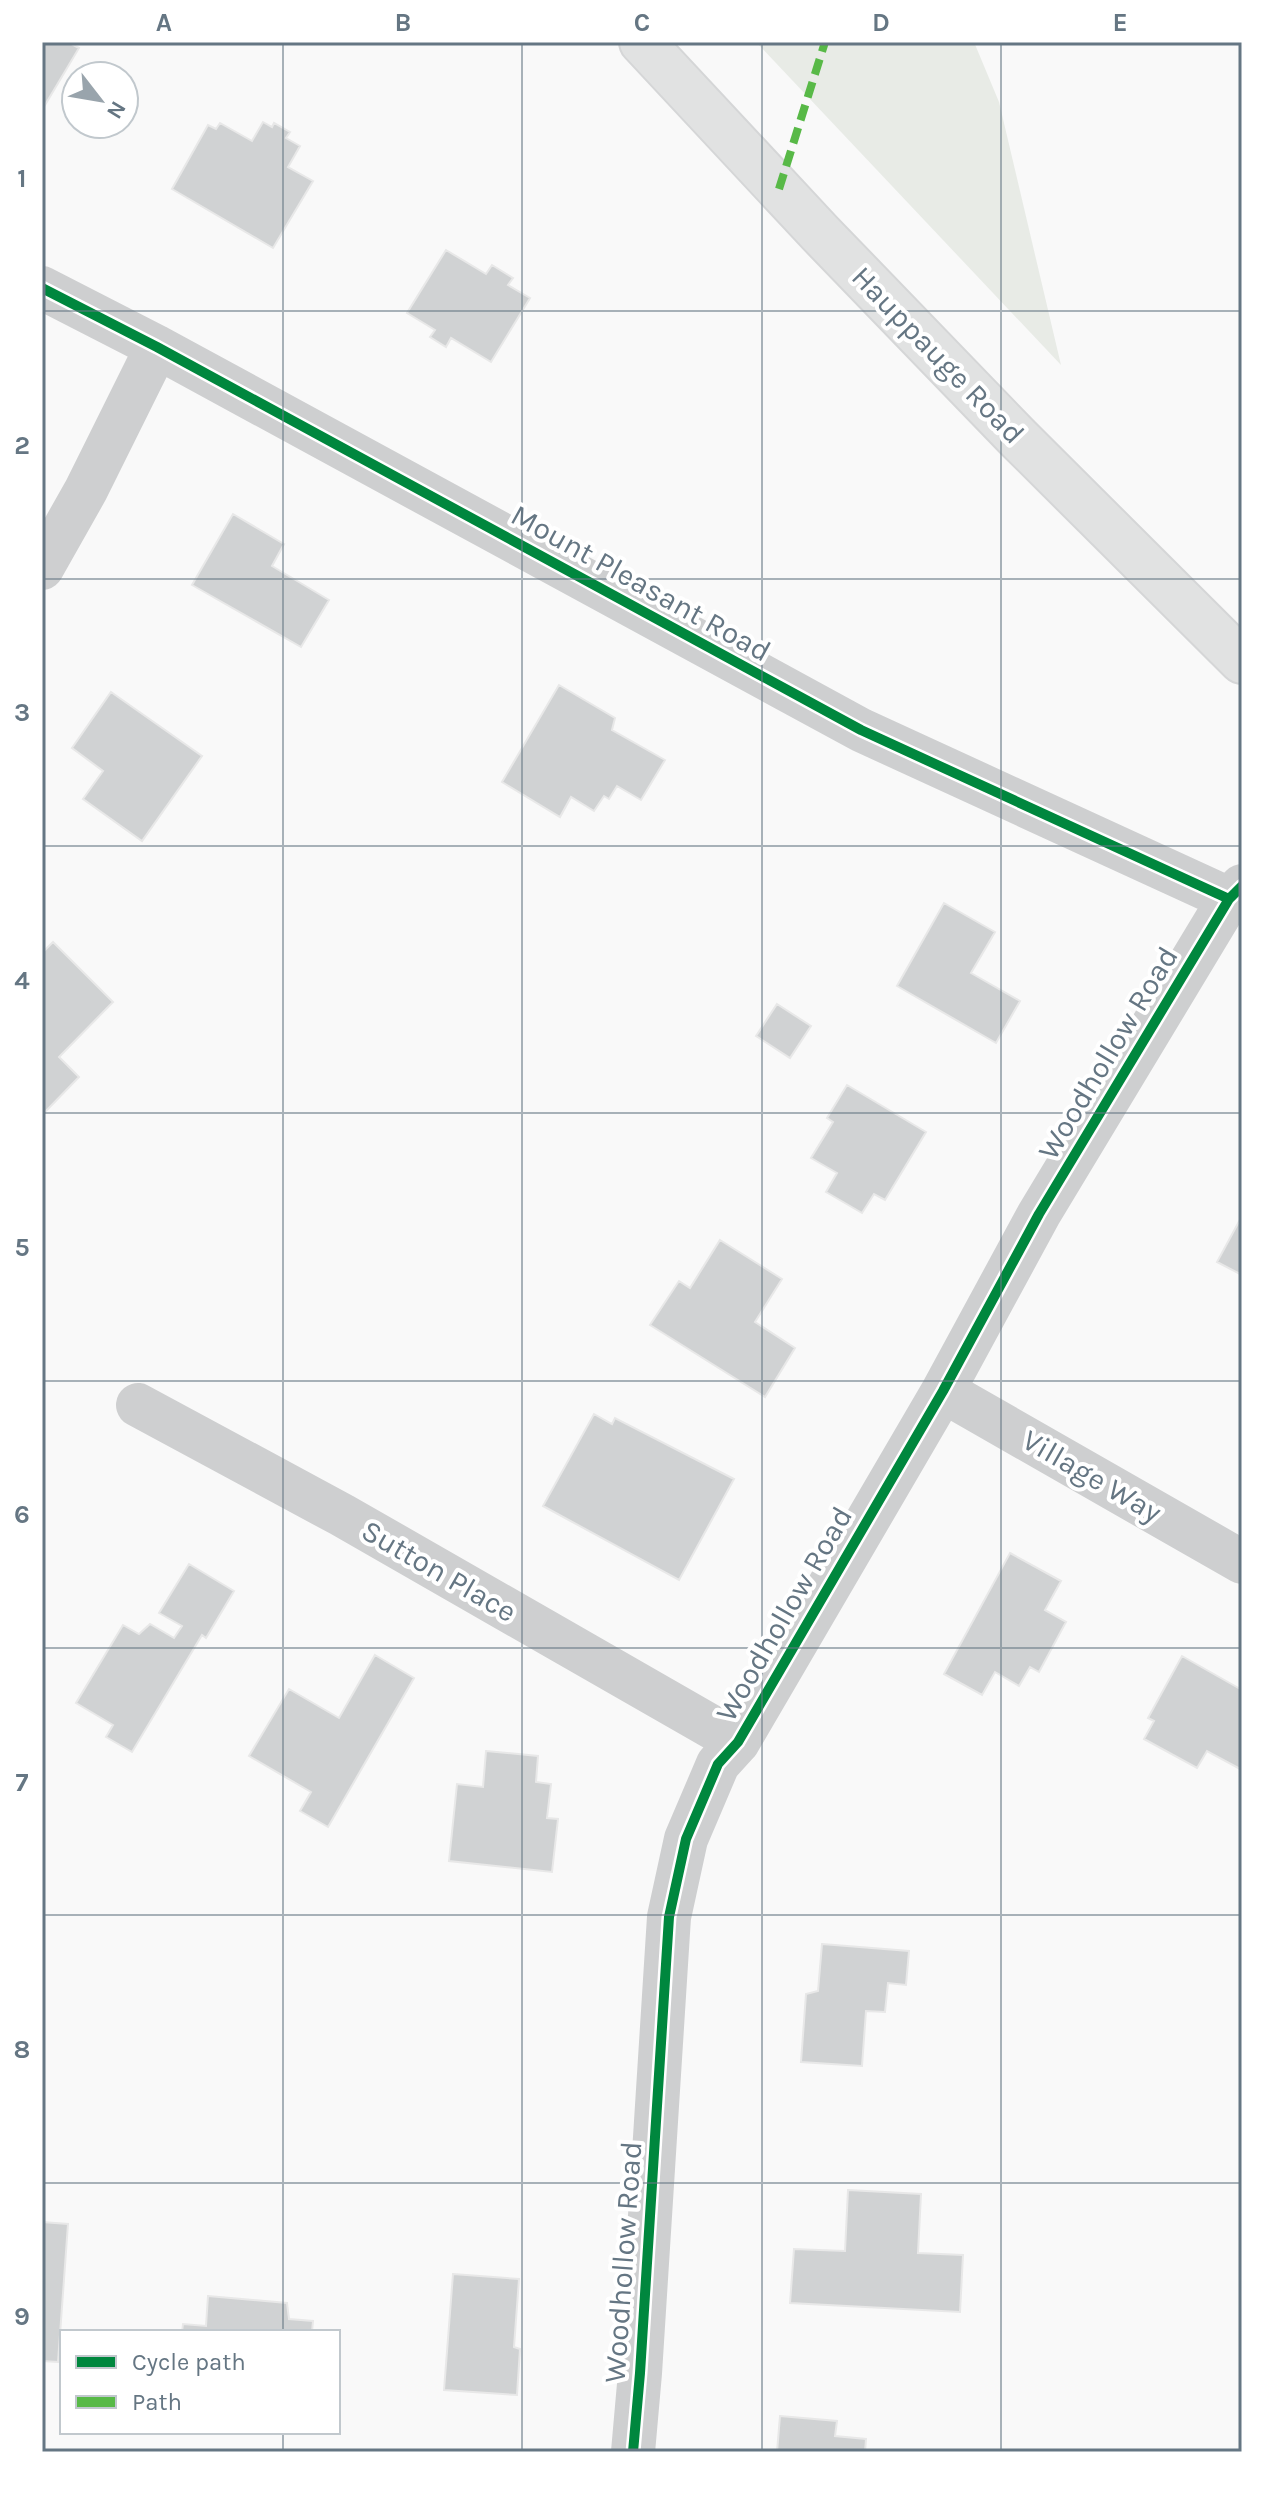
<svg xmlns="http://www.w3.org/2000/svg" width="1284" height="2494" viewBox="0 0 1284 2494" font-family="Karla,sans-serif">
	<rect width="100%" height="100%" fill="#f9f9f9"/>
	<path fill="#e8ebe6" d="M756,42H974L999,102L1061,365Z"/>
	<path fill="#d0d2d3" stroke="#e8e8e8" stroke-width="2" d="M42,42H68L79,48L42,110Z
		M263,122L272,127L274,123L290,132L286,138L300,146L288,167L313,181L273,248L172,189L208,125L216,129L220,123L252,141Z
		M446,250L486,274L492,265L513,278L508,285L530,298L491,362L451,338L446,347L430,337L435,330L407,313Z
		M233,514L284,544L272,566L329,600L301,647L192,585Z
		M559,685L615,718L612,730L665,760L641,800L617,786L609,799L604,796L594,811L571,797L560,817L502,782Z
		M111,692L202,756L142,841L83,799L103,771L72,748Z
		M944,903L995,932L971,973L1020,1001L996,1043L897,986Z
		M53,942L113,1002L59,1057L79,1077L44,1113L42,1111V953Z
		M777,1004L811,1026L790,1058L756,1036Z
		M847,1085L926,1132L885,1200L874,1194L862,1213L826,1192L837,1173L811,1158L833,1122L827,1118Z
		M1242,1216V1275L1217,1262Z
		M720,1240L782,1279L755,1322L795,1348L765,1397L650,1325L679,1281L690,1288Z
		M594,1414L612,1424L615,1418L734,1479L679,1580L543,1506Z
		M1010,1553L1061,1581L1045,1610L1066,1622L1039,1672L1030,1667L1019,1686L995,1672L982,1695L944,1674Z
		M189,1564L234,1591L206,1638L202,1635L132,1752L106,1737L113,1725L76,1703L123,1625L139,1634L150,1624L174,1638L182,1626L159,1613Z
		M375,1655L414,1678L328,1827L300,1811L311,1792L249,1756L289,1689L339,1718Z
		M1182,1656L1242,1690V1770L1207,1751L1197,1768L1144,1739L1154,1721L1148,1718Z
		M486,1751L538,1756L536,1782L551,1784L547,1818L558,1819L552,1872L449,1861L457,1784L483,1787Z
		M822,1944L909,1951L906,1985L888,1983L885,2012L866,2011L862,2066L801,2062L806,1994L818,1991Z
		M848,2190L921,2194L918,2253L963,2255L960,2312L790,2303L794,2249L845,2251Z
		M42,2222L68,2224L58,2362L42,2361Z
		M453,2274L519,2279L514,2347L520,2349L517,2395L444,2390Z
		M208,2296L287,2303L289,2319L313,2321L312,2332H182L183,2324L206,2326Z
		M780,2416L837,2421L835,2436L866,2439L865,2452H777Z"/>
	<g fill="none" stroke-linecap="round" stroke-linejoin="round">
		<defs>
			<path id="major" d="M642,42L820,233L1018,438L1242,661"/>
		</defs>
		<use href="#major" stroke="#d5d6d7" stroke-width="48"/>
		<path stroke="#cecfd0" stroke-width="44" d="M42,288L157,347L861,730L1229,899
			M42,568L86,490L157,347
			M943,1391L1242,1562
			M138,1405L342,1515L738,1742
			M633,2452L640,2373L669,1917L686,1839L718,1764L738,1742L943,1391L1039,1214L1229,899L1242,886"/>
		<use href="#major" stroke="#e1e2e2" stroke-width="44"/>
		<path stroke="#58b947" stroke-width="8" stroke-dasharray="16 8" stroke-linecap="butt" d="M779,189L825,42"/>
		<defs>
			<path id="cycleway" d="M42,288L157,347L861,730L1229,899
				M633,2452L640,2373L669,1917L686,1839L718,1764L738,1742L943,1391L1039,1214L1229,899L1242,886"/>
		</defs>
		<use href="#cycleway" stroke="#fff" stroke-width="15"/>
		<use href="#cycleway" stroke="#00873e" stroke-width="10"/>
	</g>
	<path fill="none" stroke="#657683" stroke-width="2" stroke-opacity="0.55" d="M283,42V2332M522,42V2452M762,42V2452M1001,42V2452M42,311H1242M42,579H1242M42,846H1242M42,1113H1242M42,1381H1242M42,1648H1242M42,1915H1242M42,2183H1242M283,2432V2452"/>
	<g text-anchor="middle" dominant-baseline="central" stroke-width="8" stroke-linejoin="round" paint-order="stroke">
		<g font-size="30" fill="#657683" stroke="#fff">
			<text transform="translate(938 355) rotate(46)">Hauppauge Road</text>
			<text transform="translate(641 583) rotate(29)">Mount Pleasant Road</text>
			<text transform="translate(1108 1053) rotate(-59)">Woodhollow Road</text>
			<text transform="translate(1092 1476) rotate(30)">Village Way</text>
			<text transform="translate(439 1571) rotate(30)">Sutton Place</text>
			<text transform="translate(784 1614) rotate(-60)">Woodhollow Road</text>
			<text transform="translate(623 2262) rotate(-86)">Woodhollow Road</text>
		</g>
	</g>
	<rect width="1284" height="2494" fill="none" stroke="#ffffff" stroke-width="88"/>
	<rect x="60" y="2330" width="280" height="104" fill="#ffffff" stroke="#c1c8cd" stroke-width="2"/>
	<rect x="76" y="2356" width="40" height="12" fill="#00873e" stroke="#c1c8cd" stroke-width="2"/>
	<text x="132" y="2370" font-size="24" fill="#657683">Cycle path</text>
	<rect x="76" y="2396" width="40" height="12" fill="#58b947" stroke="#c1c8cd" stroke-width="2"/>
	<text x="132" y="2410" font-size="24" fill="#657683">Path</text>
	<g transform="translate(100 100) rotate(121)"><circle r="38" fill="#ffffff" stroke="#c1c8cd" stroke-width="2"/>
	<path d="M0-6L14 30L0 20L-14 30Z" fill="#99a4ac"/>
	<text y="-12" font-size="22" font-weight="bold" text-anchor="middle" fill="#657683">N</text>
	</g>
	<rect x="44" y="44" width="1196" height="2406" fill="none" stroke="#657683" stroke-width="3"/>
	<g font-size="26" text-anchor="middle" font-weight="bold" fill="#657683">
		<text x="164" y="31">A</text>
		<text x="403" y="31">B</text>
		<text x="642" y="31">C</text>
		<text x="881" y="31">D</text>
		<text x="1120" y="31">E</text>
		<text x="22" y="187">1</text>
		<text x="22" y="454">2</text>
		<text x="22" y="721">3</text>
		<text x="22" y="989">4</text>
		<text x="22" y="1256">5</text>
		<text x="22" y="1523">6</text>
		<text x="22" y="1791">7</text>
		<text x="22" y="2058">8</text>
		<text x="22" y="2325">9</text>
	</g>
</svg>
